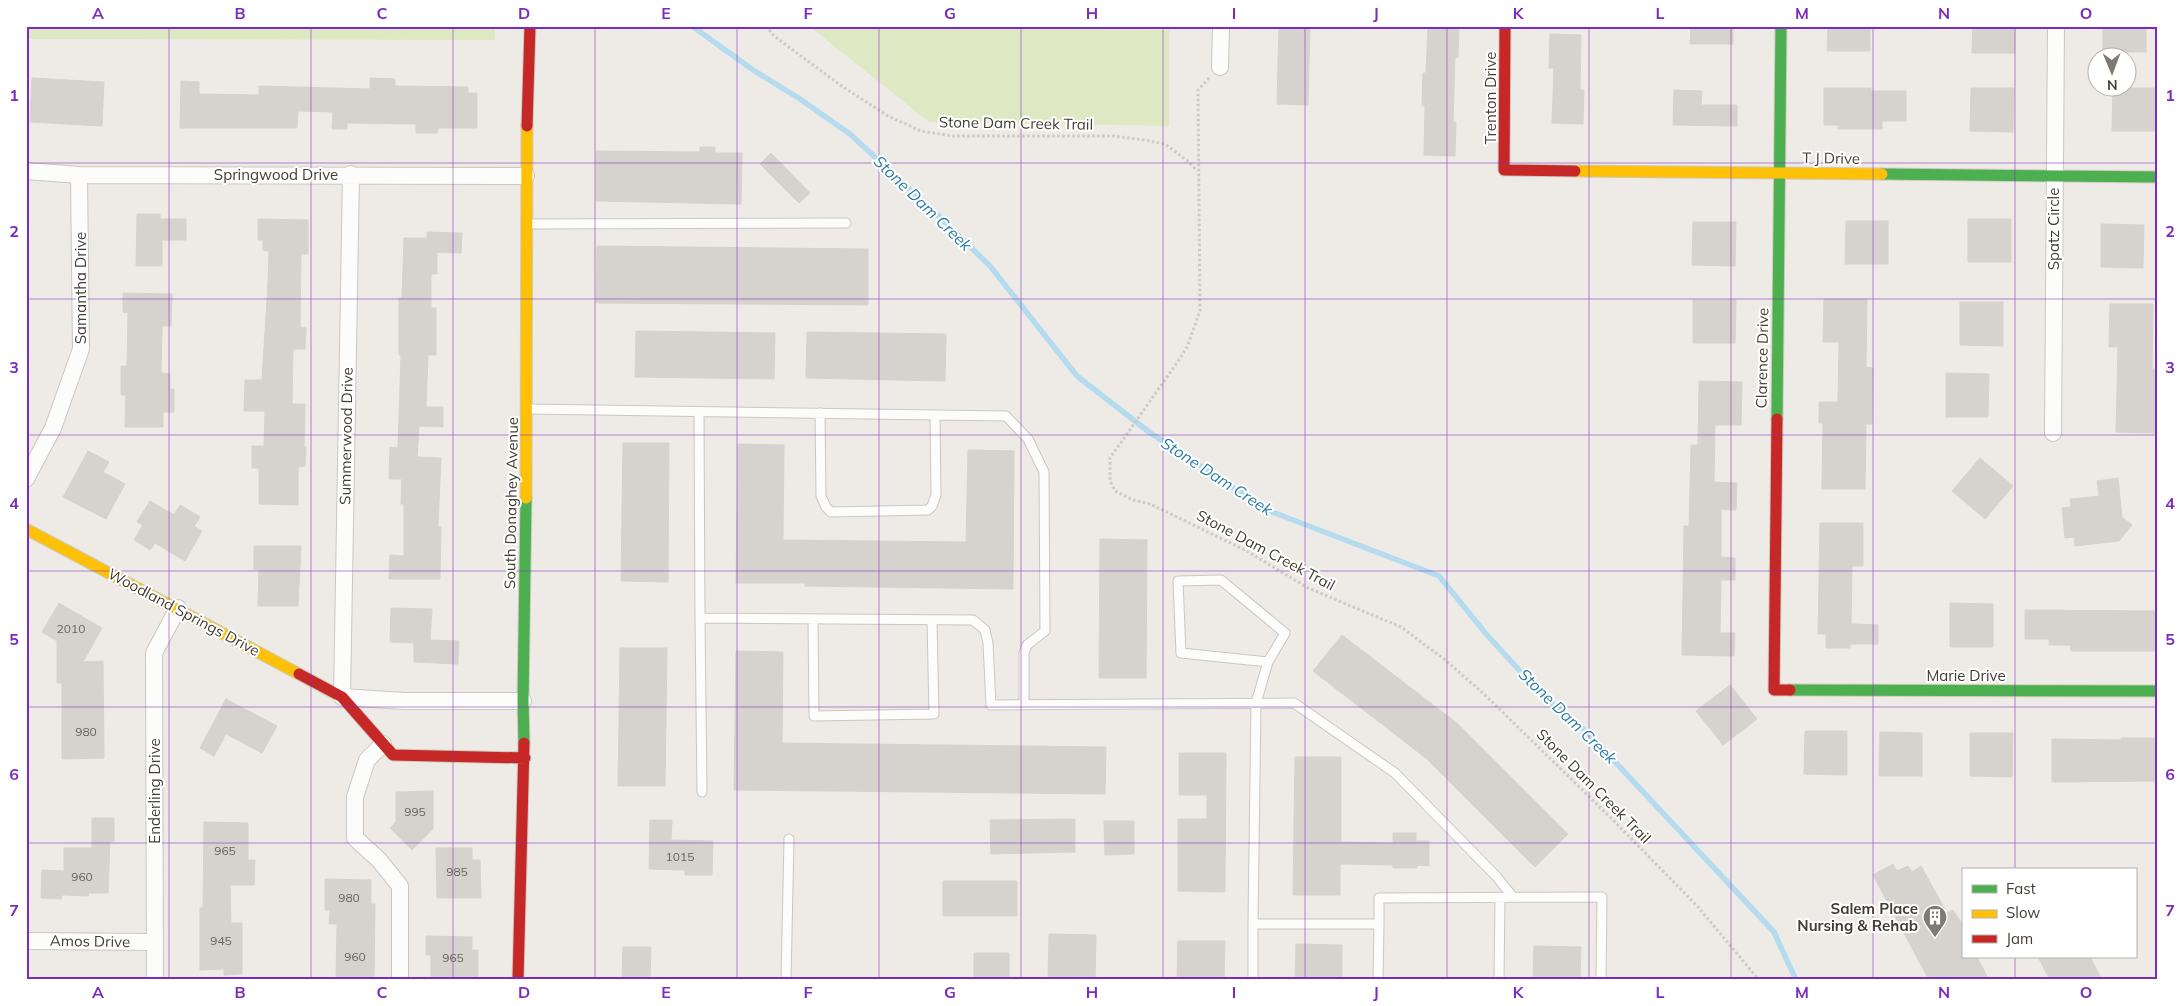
<svg xmlns="http://www.w3.org/2000/svg" width="2184" height="1006" viewBox="0 0 2184 1006" font-family="Mulish,sans-serif">
	<rect width="100%" height="100%" fill="#eeebe6"/>
	<path fill="#dee9c4" d="M26,26H495V40L26,39Z
		M809,26H1092V29L1169,30V126L929,122Z"/>
	<g fill="none" stroke-linecap="round" stroke-linejoin="round">
		<path stroke="#b4dbee" stroke-width="5.5" d="M692,26L753,70L800,99L850,134L945,222L990,266L1077,376L1149,432L1267,510L1439,576L1487,635L1542,695L1589,734L1774,932L1796,980"/>
	</g>
	<path fill="#d6d2cd" stroke="#d6d2cc" d="M1279,26H1310L1308,105L1277,104Z
		M1428,26H1459L1458,58L1455,57L1453,122H1456L1455,156L1424,155L1425,106H1422L1423,73H1426Z
		M1691,26H1733V44H1690Z
		M1828,26H1870V51H1827Z
		M1973,26H2015V53H1972Z
		M2103,26H2146V52H2103Z
		M1550,34L1581,35L1580,90H1584L1583,124L1552,123L1554,68H1549Z
		M32,78L104,82L102,126L30,122Z
		M370,78L395,79V86L468,87V93H477V128H438L437,133H416V124L347,123V129H332L333,112L298,111L297,128H180L181,81L199,82V94L259,95V86L370,89Z
		M1824,88H1871V91H1906V121H1882V129H1838V125H1824Z
		M1971,88H2014L2013,132L1970,131Z
		M2113,88H2156L2155,131H2112Z
		M1674,90L1702,91L1701,105H1737V126L1673,125Z
		M700,147H715V153H742L741,204L596,201V151L700,152Z
		M771,153L810,193L799,203L760,164Z
		M137,214H160V219H186V240H162V266H136Z
		M258,219L308,220V254H301L300,327L306,328L305,349H293L292,404H305L304,447H306L305,466L298,467V505L259,504V468H252V446H264L265,411H244L245,380H262L268,283L269,251L263,250V240H258Z
		M1968,219H2011V262H1968Z
		M1846,221H1888V264H1845Z
		M1693,222H1736L1735,266L1692,265Z
		M2101,224L2144,225L2143,268L2101,267Z
		M427,232L462,233L461,253L437,252V274H431V308H436V355H428L426,407H443V427L419,426L417,457L441,458L438,527H441L440,579H389L390,555L404,556V504H401L402,479H389L390,447L398,448L401,355H399V298H402L404,238H427Z
		M597,246L868,249V305L596,303Z
		M123,293L172,294L171,326H162L161,373L170,374V389H174V412H163V427H125L126,395H121V366H127L128,313L123,312Z
		M1824,299H1867L1866,367L1873,368L1872,424H1866L1865,489H1822L1823,423H1819V402H1838L1839,342H1823Z
		M1693,300H1736L1735,343H1693Z
		M1960,302H2003V346L1960,345Z
		M2110,304H2153L2152,369H2156L2155,433L2116,432L2118,347H2109Z
		M636,331L775,333L774,379L635,377Z
		M807,332L946,334L945,381L806,378Z
		M1946,373L1989,374L1988,417H1946Z
		M1699,381L1742,382L1741,425H1715L1714,482L1737,483L1736,510L1721,509V557L1735,558V580H1721L1720,633H1735L1734,656L1682,655L1684,526H1689L1691,445H1698Z
		M623,443H669L668,582L621,581Z
		M738,444L784,445L783,540L966,542L968,450L1014,451L1013,589L805,586V583H736Z
		M88,451L109,462L103,472L125,484L106,519L63,497Z
		M1980,458L2013,486L1985,519L1952,491Z
		M2118,478L2122,517L2132,525L2119,541L2075,546L2074,537L2065,538L2062,508L2071,507L2070,499L2099,496L2097,481Z
		M150,501L174,515L180,505L200,517L194,526L202,531L185,561L155,543L150,550L134,540L143,525L137,522Z
		M1820,523H1863V566H1852L1851,624L1878,625V644H1850V648H1826V634H1818Z
		M1100,539L1147,540L1146,678H1099Z
		M254,546H301L298,606H258L259,570H254Z
		M59,603L102,628L83,662L103,661L104,758L62,759V683H57V641L42,632Z
		M1950,603L1993,604V647H1950Z
		M391,608L432,609L430,640L459,641L458,664L414,662V643L390,642Z
		M2025,610L2158,611V651H2071L2070,645H2049V639H2025Z
		M1342,635L1458,724L1568,834L1535,867L1427,759L1313,671Z
		M620,648H667L665,786H618Z
		M736,651L783,652L782,743L1106,747L1105,794L734,790Z
		M1730,685L1757,719L1723,745L1696,711Z
		M226,699L277,726L262,753L226,734L214,756L200,748Z
		M1805,731H1847V775L1804,774Z
		M1880,732L1922,733V776H1879Z
		M1970,733H2013L2012,777L1970,776Z
		M2121,738H2158V781L2052,782V739L2121,740Z
		M1179,753H1226L1225,892L1178,891V819H1207V795H1179Z
		M1295,757H1341V842L1393,843V833H1416V841H1429V866L1417,865V868H1393V865L1340,864V895H1293Z
		M433,791V829L412,850L390,828L396,822V792Z
		M92,818H114V841H110L108,893H89L88,896L62,895L61,899L41,898L42,870L64,871V848H92Z
		M1075,819V852L991,854L990,820Z
		M650,820H672L671,840L713,841L712,875H685V870L649,869Z
		M1104,821H1134V854L1105,855Z
		M204,822L248,823V860H255L254,885H230L231,923H242V974L224,975V969L200,970V908H203Z
		M436,848H472V860H480L481,898H437Z
		M1893,864L1897,871L1908,866L1912,872L1921,866L1947,913L1953,910L1963,925V957H1977L1989,980H1929L1873,875Z
		M325,879L371,880V904H375L374,980H336L337,924H329L330,910H325Z
		M943,881H1017V916H943Z
		M1049,934L1096,935L1095,980H1048Z
		M426,936L472,937V950H478V980H431V955H426Z
		M1178,941H1225L1224,980H1177Z
		M1296,944L1342,945V980H1295Z
		M1534,946L1581,947L1580,980H1533Z
		M623,947H651L650,980H622Z
		M974,953H1009V980H974Z
		M2038,957H2090L2102,980H2050Z"/>
	<g fill="none" stroke-linecap="round" stroke-linejoin="round">
		<defs>
			<path id="lane" d="M527,224L846,223
				M527,409L1006,416L1028,439L1044,472L1045,631L1027,645L1024,653V705
				M699,412L700,618L973,620L985,630L988,643L991,705L1294,703L1395,773L1496,876L1513,897
				M820,413L821,496L826,507L831,512L928,510L932,506L936,495L935,415
				M700,618L702,792
				M813,619L814,716L934,714L932,620
				M1253,924L1256,703L1268,662L1285,633L1221,580L1178,581L1181,653L1268,662
				M786,980L789,839
				M1253,980V924H1379V898L1602,897L1601,980
				M1378,980L1379,924
				M1499,980L1500,897"/>
			<path id="street" d="M1220,67L1221,26
				M26,171L79,175L526,176
				M351,174L342,697L404,701H523
				M2053,433L2056,26
				M26,479L53,428L81,349L79,175
				M383,744L367,760L355,797V838L379,860L400,886V980
				M26,941L154,942
				M155,980L154,653L178,608"/>
			<path id="fast" d="M1882,174L2158,177
				M1777,419L1781,26
				M1790,690L2158,691
				M524,743L523,701L526,498"/>
			<path id="slow" d="M1575,171L1882,174
				M526,498L527,126
				M26,529L299,674"/>
			<path id="jam" d="M1505,26L1504,170L1575,171
				M527,126L530,26
				M1777,419L1774,690H1790
				M299,674L342,697L393,755L525,758
				M518,980L524,743"/>
		</defs>
		<use href="#lane" stroke="#cac7c2" stroke-width="11"/>
		<use href="#street" stroke="#cac7c2" stroke-width="18"/>
		<use href="#fast" stroke="#cfcabe" stroke-width="13"/>
		<use href="#slow" stroke="#cfcabe" stroke-width="13"/>
		<use href="#jam" stroke="#cfcabe" stroke-width="13"/>
		<path stroke="#cccac5" stroke-width="3" stroke-dasharray="2.5 2.5" stroke-linecap="butt" d="M766,26L774,36L843,87L888,116L921,131L953,136H1114L1144,140L1165,144L1189,162L1197,171
			M1209,78L1198,90L1200,311L1187,347L1179,360L1110,458V481L1115,491L1133,500L1150,504L1245,550L1308,588L1401,627L1444,659L1484,694L1610,817L1698,907L1759,980"/>
		<use href="#lane" stroke="#fcfcfb" stroke-width="9"/>
		<use href="#street" stroke="#fcfcfb" stroke-width="16"/>
		<use href="#fast" stroke="#4caf50" stroke-width="11"/>
		<use href="#slow" stroke="#ffc107" stroke-width="11"/>
		<use href="#jam" stroke="#c62828" stroke-width="11"/>
	</g>
	<path fill="none" stroke="#7b2cbf" stroke-width="1" stroke-opacity="0.55" d="M169,26V980M311,26V980M453,26V980M595,26V980M737,26V980M879,26V980M1021,26V980M1163,26V980M1305,26V980M1447,26V980M1589,26V980M1731,26V980M1873,26V980M2015,26V870M26,163H2158M26,299H2158M26,435H2158M26,571H2158M26,707H2158M26,843H2158M2015,957V980"/>
	<defs>
		<symbol id="building-pin" viewBox="-11 -11 22 30"><path d="M0 17L-7.5 6A9.5 9.5 0 1 1 7.5 6Z" fill="#7f7972" stroke="#fff"/><path d="M-4-6H4V6H1V3H-1V6H-4ZM-2.5-4.3h1.7v1.8h-1.7ZM.8-4.3h1.7v1.8H.8ZM-2.5-1h1.7V.8h-1.7ZM.8-1h1.7V.8H.8Z" fill="#fff"/></symbol>
	</defs>
	<g fill-rule="evenodd">
		<use href="#building-pin" x="1921" y="903" width="28" height="38"/>
	</g>
	<g text-anchor="middle" dominant-baseline="central" stroke-width="4" stroke-linejoin="round" paint-order="stroke">
		<g font-size="12" fill="#69635b">
			<text x="71" y="628">2010</text>
			<text x="86" y="731">980</text>
			<text x="415" y="811">995</text>
			<text x="225" y="850">965</text>
			<text x="680" y="856">1015</text>
			<text x="457" y="871">985</text>
			<text x="82" y="876">960</text>
			<text x="349" y="897">980</text>
			<text x="221" y="940">945</text>
			<text x="355" y="956">960</text>
			<text x="453" y="957">965</text>
		</g>
		<g font-size="15" fill="#433c33" stroke="#fff">
			<text transform="translate(1490 98) rotate(-90)">Trenton Drive</text>
			<text transform="translate(1016 123) rotate(1)">Stone Dam Creek Trail</text>
			<text transform="translate(1831 158) rotate(1)">T J Drive</text>
			<text x="276" y="174">Springwood Drive</text>
			<text transform="translate(2053 229) rotate(-90)">Spatz Circle</text>
			<text transform="translate(80 288) rotate(-90)">Samantha Drive</text>
			<text transform="translate(1762 358) rotate(-89)">Clarence Drive</text>
			<text transform="translate(346 436) rotate(-89)">Summerwood Drive</text>
			<text transform="translate(511 503) rotate(-89)">South Donaghey Avenue</text>
			<text transform="translate(1266 550) rotate(28)">Stone Dam Creek Trail</text>
			<text transform="translate(184 612) rotate(28)">Woodland Springs Drive</text>
			<text x="1966" y="675">Marie Drive</text>
			<text transform="translate(1594 786) rotate(45)">Stone Dam Creek Trail</text>
			<text transform="translate(154 791) rotate(-90)">Enderling Drive</text>
			<text transform="translate(90 941) rotate(1)">Amos Drive</text>
		</g>
		<g font-size="15" font-weight="bold" fill="#433c33" stroke="#fff" text-anchor="end">
			<text x="1918" y="908">Salem Place<tspan x="1918" dy="17">Nursing &amp; Rehab</tspan></text>
		</g>
		<g font-size="16" font-style="italic" fill="#297ba9" stroke="#fff">
			<text transform="translate(923 203) rotate(44)">Stone Dam Creek</text>
			<text transform="translate(1217 476) rotate(33)">Stone Dam Creek</text>
			<text transform="translate(1568 716) rotate(44)">Stone Dam Creek</text>
		</g>
	</g>
	<rect width="2184" height="1006" fill="none" stroke="#ffffff" stroke-width="55"/>
	<rect x="1962" y="868" width="175" height="90" fill="#ffffff" stroke="#b4b1ad"/>
	<rect x="1972" y="885" width="25" height="8" fill="#4caf50" stroke="#b4b1ad"/>
	<text x="2006" y="894" font-size="15" fill="#433c33">Fast</text>
	<rect x="1972" y="910" width="25" height="8" fill="#ffc107" stroke="#b4b1ad"/>
	<text x="2006" y="918" font-size="15" fill="#433c33">Slow</text>
	<rect x="1972" y="935" width="25" height="8" fill="#c62828" stroke="#b4b1ad"/>
	<text x="2006" y="944" font-size="15" fill="#433c33">Jam</text>
	<g transform="translate(2112 72) rotate(179)"><circle r="24" fill="#ffffff" stroke="#b4b1ad"/>
	<path d="M0-4L9 19L0 12L-9 19Z" fill="#7f7972"/>
	<text y="-8" font-size="14" font-weight="bold" text-anchor="middle" fill="#433c33">N</text>
	</g>
	<rect x="28" y="28" width="2128" height="950" fill="none" stroke="#7b2cbf" stroke-width="2"/>
	<g font-size="16" text-anchor="middle" font-weight="bold" fill="#7b2cbf">
		<text x="98" y="19">A</text>
		<text x="240" y="19">B</text>
		<text x="382" y="19">C</text>
		<text x="524" y="19">D</text>
		<text x="666" y="19">E</text>
		<text x="808" y="19">F</text>
		<text x="950" y="19">G</text>
		<text x="1092" y="19">H</text>
		<text x="1234" y="19">I</text>
		<text x="1376" y="19">J</text>
		<text x="1518" y="19">K</text>
		<text x="1660" y="19">L</text>
		<text x="1802" y="19">M</text>
		<text x="1944" y="19">N</text>
		<text x="2086" y="19">O</text>
		<text x="14" y="101">1</text>
		<text x="2170" y="101">1</text>
		<text x="14" y="237">2</text>
		<text x="2170" y="237">2</text>
		<text x="14" y="373">3</text>
		<text x="2170" y="373">3</text>
		<text x="14" y="509">4</text>
		<text x="2170" y="509">4</text>
		<text x="14" y="645">5</text>
		<text x="2170" y="645">5</text>
		<text x="14" y="780">6</text>
		<text x="2170" y="780">6</text>
		<text x="14" y="916">7</text>
		<text x="2170" y="916">7</text>
		<text x="98" y="998">A</text>
		<text x="240" y="998">B</text>
		<text x="382" y="998">C</text>
		<text x="524" y="998">D</text>
		<text x="666" y="998">E</text>
		<text x="808" y="998">F</text>
		<text x="950" y="998">G</text>
		<text x="1092" y="998">H</text>
		<text x="1234" y="998">I</text>
		<text x="1376" y="998">J</text>
		<text x="1518" y="998">K</text>
		<text x="1660" y="998">L</text>
		<text x="1802" y="998">M</text>
		<text x="1944" y="998">N</text>
		<text x="2086" y="998">O</text>
	</g>
</svg>
